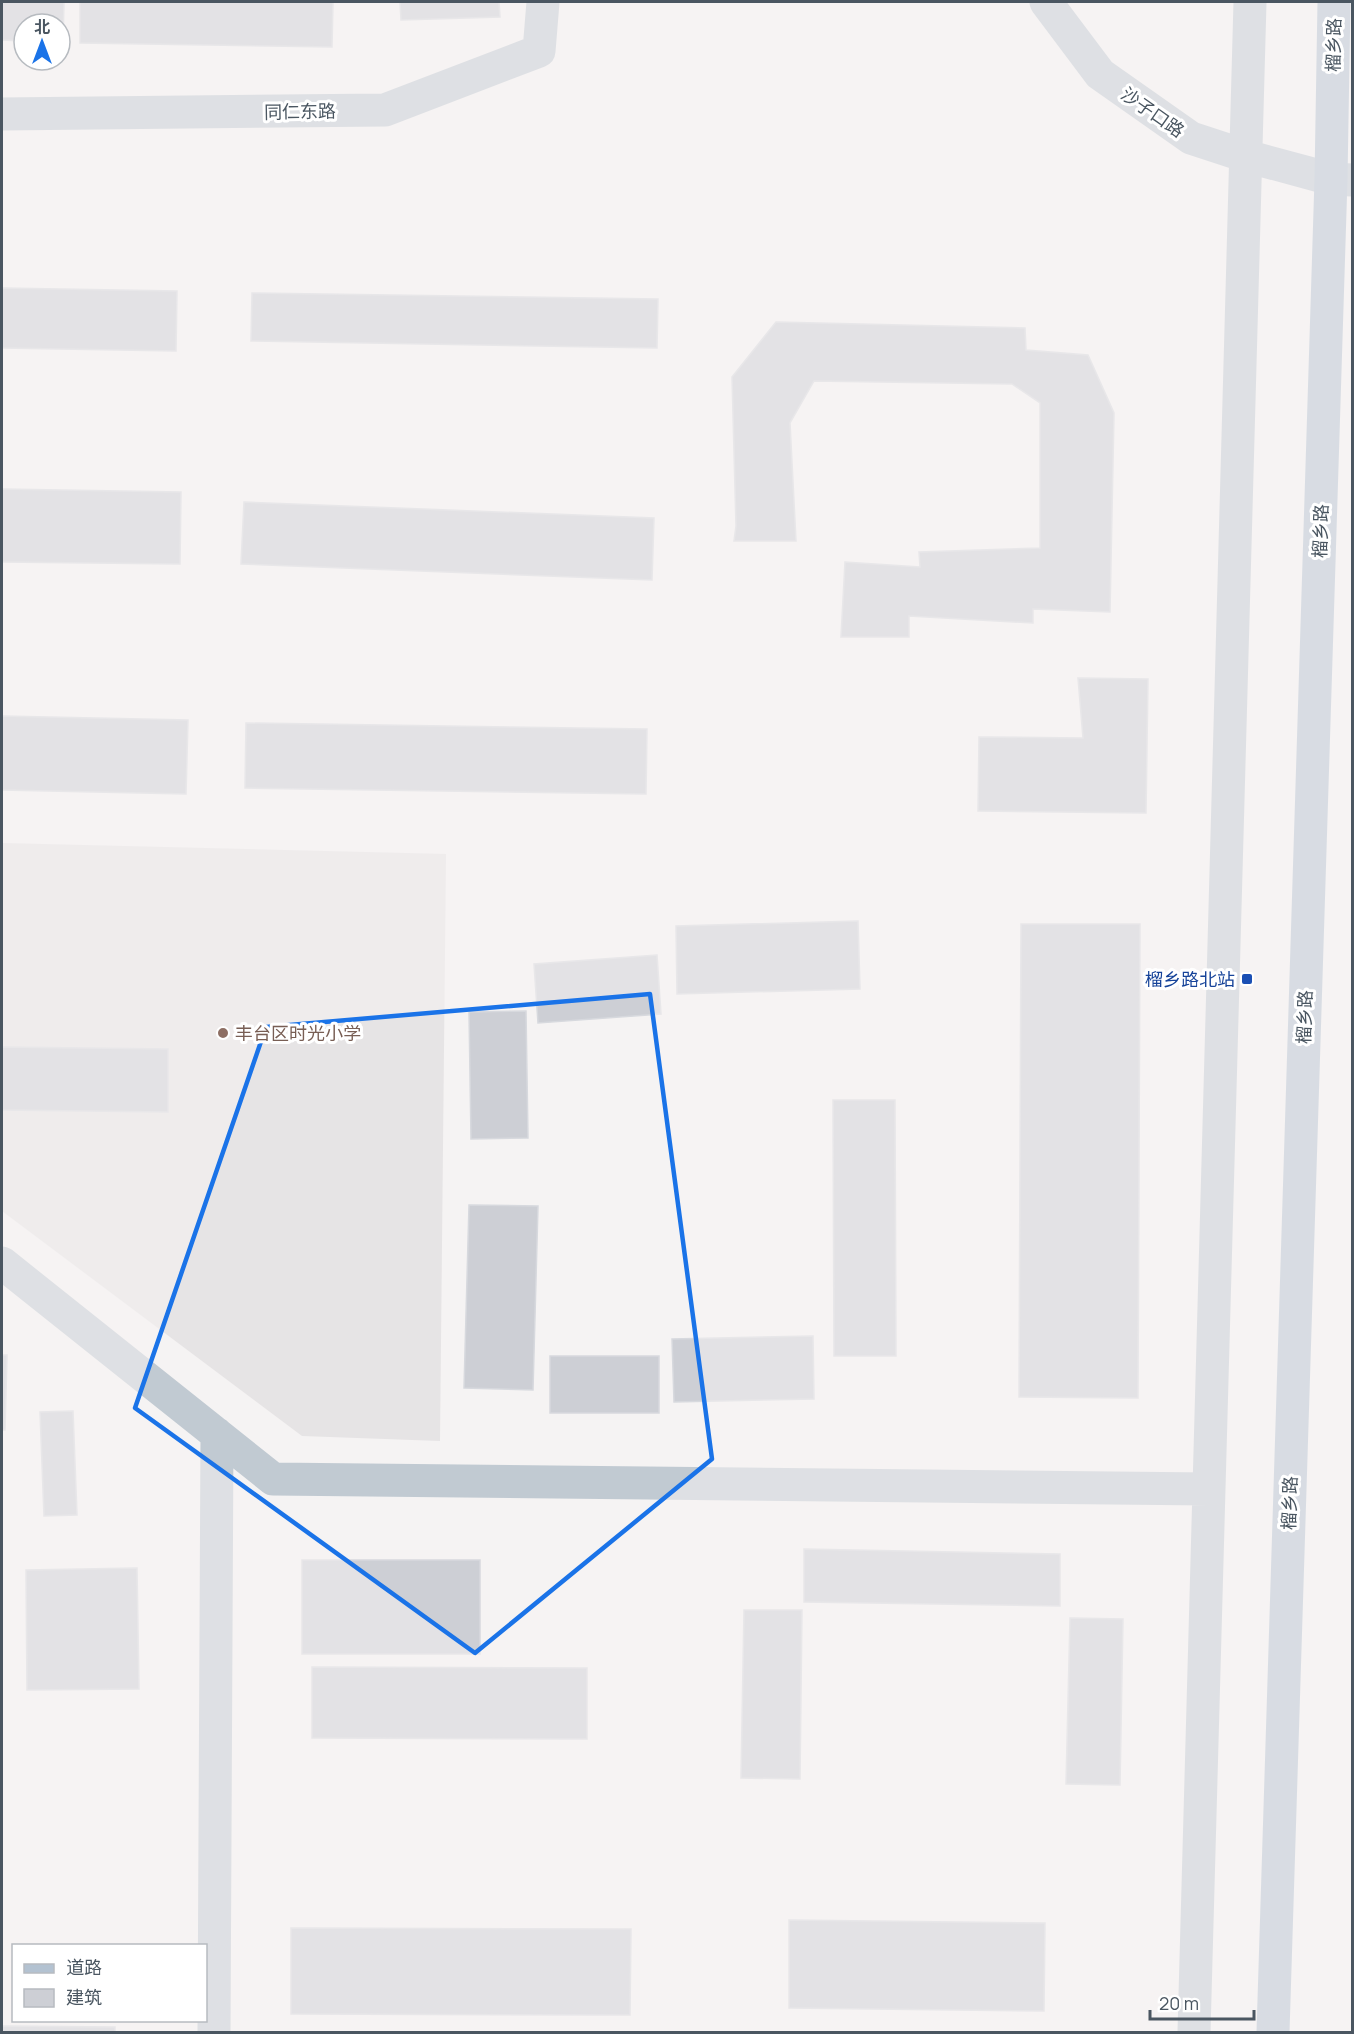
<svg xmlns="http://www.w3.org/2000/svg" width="1354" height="2034" viewBox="0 0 1354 2034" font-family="Manrope,'Noto Sans SC',sans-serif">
	<rect width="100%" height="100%" fill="#f5f3f3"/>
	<path fill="#e6e4e5" d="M2,843L446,854L440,1441L302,1436L2,1211Z"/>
	<path fill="#cdcfd5" stroke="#d7d9de" stroke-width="1.5" d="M2,2H64L63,42L60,41V24H24V41L2,40Z
		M80,2H333L332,47L80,43Z
		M400,2H499L500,17L401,20Z
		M2,288L177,291L176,351L2,348Z
		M252,293L658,299L657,348L251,341Z
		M776,322L1025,328L1026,350L1088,355L1114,413L1110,612L1033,609V623L909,616V637H841L845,562L920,567L919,552L1040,548V403L1012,384L814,381L790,423L796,541H734L736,526L732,377Z
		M2,489L181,492L180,564L2,562Z
		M244,502L654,518L652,580L241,564Z
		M1078,678L1148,679L1146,813L978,811L979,737L1083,738Z
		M2,716L188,720L186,794L2,790Z
		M246,723L647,729L646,794L245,788Z
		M858,921L860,989L677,994L676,926Z
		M1021,924H1140L1138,1398L1019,1397Z
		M657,955L661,1014L538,1023L534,964Z
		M526,1011L528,1138L471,1139L469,1012Z
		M2,1047L168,1049V1112L2,1110Z
		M833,1100H895L896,1356H834Z
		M469,1205L538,1206L533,1390L464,1388Z
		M813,1336L814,1399L674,1402L672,1339Z
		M2,1355H7L5,1430H2Z
		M550,1356H659V1413H550Z
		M73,1411L77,1515L44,1516L40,1412Z
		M804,1549L1060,1554V1606L804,1602Z
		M302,1560H480V1654H302Z
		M137,1568L139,1689L27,1690L26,1570Z
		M744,1610H802L800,1779L741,1778Z
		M1070,1618L1123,1619L1120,1785L1066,1784Z
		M312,1667L587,1668V1739L312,1738Z
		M789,1920L1045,1923L1044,2011L789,2008Z
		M291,1928L631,1929L630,2015L291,2014Z
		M2,2026L115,2027V2032H2Z"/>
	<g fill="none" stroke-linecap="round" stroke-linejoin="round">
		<path stroke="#c1cad2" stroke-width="33" d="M1046,2L1100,74L1191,138L1246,156L1331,179L1352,180
			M2,114L385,110L539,51L543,2
			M2,1263L273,1479L1209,1489
			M214,2032L217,1434
			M1194,2032L1250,2"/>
		<path stroke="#b3c2d1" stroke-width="33" d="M1273,2032L1331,179L1334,2"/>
	</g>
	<path d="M0 0H1354V2034H0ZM650,994L712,1459L475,1653L135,1408L266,1027Z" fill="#f5f3f3" fill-opacity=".55" fill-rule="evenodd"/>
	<path fill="none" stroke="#1a73e8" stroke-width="4.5" stroke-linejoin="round" d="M650,994L712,1459L475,1653L135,1408L266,1027Z"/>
	<rect fill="#1a4fb4" stroke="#fff" stroke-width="2" x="1241" y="973" width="12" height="12" rx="3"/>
	<circle fill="#8d6e63" stroke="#fff" stroke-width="2" cx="223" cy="1033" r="6"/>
	<g text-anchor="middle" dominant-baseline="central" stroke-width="6" stroke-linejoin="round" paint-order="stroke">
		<g font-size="18" fill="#4a5661" stroke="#fff">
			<text transform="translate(1333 45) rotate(-89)">榴乡路</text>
			<text transform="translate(300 111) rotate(-1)">同仁东路</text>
			<text transform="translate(1153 112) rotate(35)">沙子口路</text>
			<text transform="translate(1320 531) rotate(-88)">榴乡路</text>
			<text transform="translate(1304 1017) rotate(-88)">榴乡路</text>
			<text transform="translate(1289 1503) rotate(-88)">榴乡路</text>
		</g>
		<g font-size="18" fill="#164399" stroke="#fff" text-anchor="end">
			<text x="1235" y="979">榴乡路北站</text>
		</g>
		<g font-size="18" fill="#785e54" stroke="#fff" text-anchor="start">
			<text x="235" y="1033">丰台区时光小学</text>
		</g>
	</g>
	<rect width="1354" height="2034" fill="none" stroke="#4a5661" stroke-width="6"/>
	<rect x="12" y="1944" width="195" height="78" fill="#ffffff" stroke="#b7bbc0" stroke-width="1.5"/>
	<rect x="24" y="1964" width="30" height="9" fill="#b3c2d1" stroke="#b7bbc0" stroke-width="1.5"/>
	<text x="66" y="1974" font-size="18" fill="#4a5661">道路</text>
	<rect x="24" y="1989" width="30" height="18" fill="#cdcfd5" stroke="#b7bbc0" stroke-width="1.5"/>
	<text x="66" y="2004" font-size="18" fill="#4a5661">建筑</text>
	<g transform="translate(42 42)"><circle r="28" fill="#ffffff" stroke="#b7bbc0" stroke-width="1.5"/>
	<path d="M0-4.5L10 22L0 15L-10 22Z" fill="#1a73e8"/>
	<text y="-9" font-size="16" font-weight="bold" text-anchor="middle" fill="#4a5661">北</text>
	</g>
	<path d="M1150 2010v9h104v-9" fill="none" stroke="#4a5661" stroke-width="3"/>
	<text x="1159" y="2010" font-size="18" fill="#4a5661" stroke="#ffffff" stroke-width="4.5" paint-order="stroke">20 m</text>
</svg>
